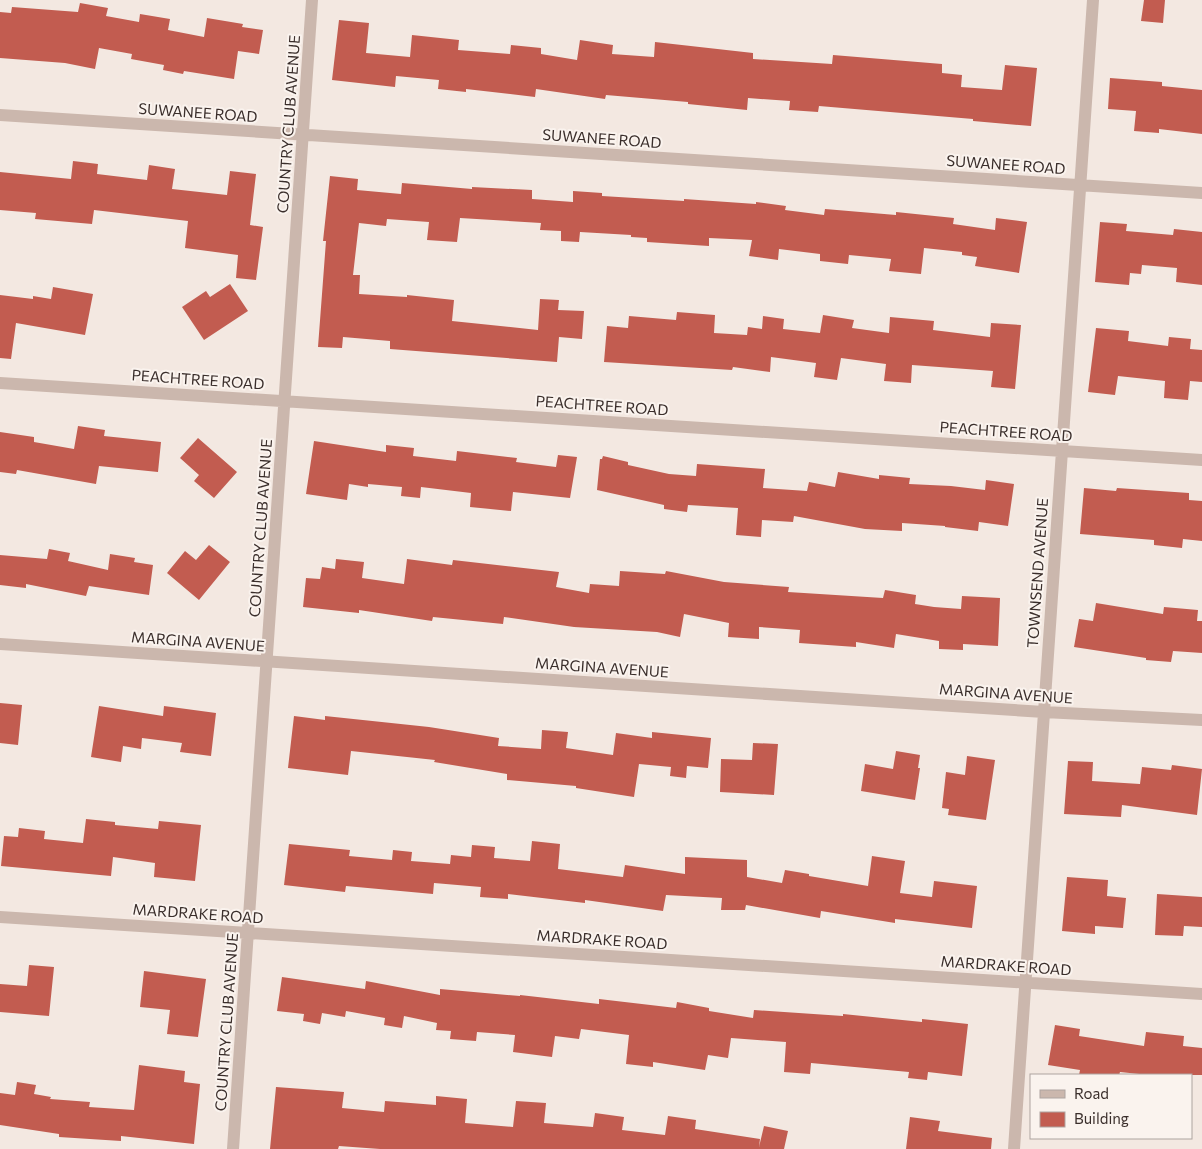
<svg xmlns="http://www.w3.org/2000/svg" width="1202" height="1149" viewBox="0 0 1202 1149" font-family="Commissioner,sans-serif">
	<rect width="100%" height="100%" fill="#f3e8e1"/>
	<path fill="#c25c50" d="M1144,0H1165L1163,23L1141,21Z
		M80,3L108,8L106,16L139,22L140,14L170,19L168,30L204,37L207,18L243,24L242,27L263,30L259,54L238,51L234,79L184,71L183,74L163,70L164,65L131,59L132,54L99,48L95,69L65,63L0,58V12L11,13L12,7L78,12Z
		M339,20L369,23L366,53L410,57L412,35L459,40L458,50L510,54L511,45L541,48V54L577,60L580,40L613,45L612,54L654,57L655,42L753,53V59L832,64L833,55L942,64V73L962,75L961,87L1002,90L1005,65L1037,68L1031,126L973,121V119L819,106L818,112L789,110L790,101L748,98L747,110L688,104V102L606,95L605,99L536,89L535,97L466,89V92L438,89L439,80L396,76L395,87L332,80Z
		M1110,78L1162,82V86L1202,90V134L1159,129V133L1134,131L1136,111L1108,109Z
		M73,161L98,164L97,174L147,180L149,165L175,169L172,189L227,195L230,171L256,174L250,225L263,227L256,280L236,278L238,255L185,248L188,221L94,210L92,224L35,219L36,213L0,210V172L71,179Z
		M330,176L358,179L357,190L401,194L402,183L472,189V187L532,190V199L573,202V191L602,193V196L684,201V199L756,204V202L786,206L785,210L824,215L825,209L896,215V212L954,218L953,224L995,230L996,218L1027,222L1019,273L975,266L977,257L962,255V252L924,248L921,274L889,271L891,259L849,255L848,264L820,261V254L779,249L778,260L749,256L752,240L709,238V246L647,242V238L631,237V235L580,232L579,242L561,241V231L540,230L541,223L460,218L457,242L427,240L429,222L387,219L386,226L359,223L353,275H360L359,294L407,297V295L454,300L452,321L538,330L540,299L559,300L558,310L584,311L582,339L559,337L557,362L390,349V341L343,337L342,348L318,347L326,241H323Z
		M1100,222L1127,224L1126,231L1173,235L1174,229L1202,232V285L1176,282L1177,268L1142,265L1141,274L1130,273L1129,285L1095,282Z
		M230,284L248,311L204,340L182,307L206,291L210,297Z
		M53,287L93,294L85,335L16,323L11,359L0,358V295L33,299V296L51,299Z
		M677,312L715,315L714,333L747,335L748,327L762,329L763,316L784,319L783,329L820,333L823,315L854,320L852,328L889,333L890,317L934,321L933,330L990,337L991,323L1021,325L1015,389L991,387L993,371L912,365L911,383L884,381L886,364L841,358L837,380L814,377L816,363L771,357L770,372L733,367L732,370L604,362L607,326L628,328L629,316L676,320Z
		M1096,328L1129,331L1128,341L1168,346L1169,337L1191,339L1190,349L1202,350V382L1190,381L1188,400L1164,398L1165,381L1118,376L1115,395L1088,392Z
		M78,426L105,430L104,436L161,442L158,472L99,466L96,484L17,470L16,474L0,472V432L34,437V442L74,449Z
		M198,438L237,472L214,498L194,481L199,475L180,458Z
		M314,441L386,452V445L414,448L413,456L456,461L457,451L517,458L516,462L556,467L558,455L577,457L570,498L513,492L511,511L470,507L471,493L421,487L420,498L401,496L402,487L368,484V487L349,484L347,500L306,494Z
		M603,456L628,462V465L669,474L696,476L697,464L765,469L763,488L807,491L809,482L835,487L838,472L879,479V475L910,478L909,484L951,486L985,490L986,480L1014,484L1008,526L979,522L978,531L945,527V526L902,523V531L865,529L794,516L793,522L762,520L761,537L736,535L738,508L688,505L687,512L664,509V505L597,490L600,459H602Z
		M1084,488L1116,491L1117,488L1189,493V500L1202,501V541L1183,539L1182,548L1154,545V540L1080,534Z
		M209,545L230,562L199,600L167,573L185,551L196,560Z
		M49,549L70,553L68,561L108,570L110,554L135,558L134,562L153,565L149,595L89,586L86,596L26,584V588L0,585V555L47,559Z
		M336,559L364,562L362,578L404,584L407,559L452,565L453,560L559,572L556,587L589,593L590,584L619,586L620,571L665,574L666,571L724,582L789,587L788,592L883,598L885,590L916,595L915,604L934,607L961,609L962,596L1000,598L998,646L963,644V650L939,649V641L896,634L894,648L856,642V647L799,643L800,630L759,627V639L728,637L729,623L684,614L680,637L657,632L574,627L504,617L503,624L433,617L432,621L359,610V613L303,607L306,578L320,579L322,567L335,569Z
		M1096,603L1163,614L1164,607L1198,610L1197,621H1202V653L1173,651L1171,662L1146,660V658L1074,647L1079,619L1093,621Z
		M0,703L22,705L18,745L0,743Z
		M99,706L163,716L164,706L216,713L211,756L180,752L182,743L142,738L141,749L123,746L121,762L91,757Z
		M294,716L325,720V716L429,727L499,738L498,746L541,749L542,730L568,732L566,748L613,755L616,733L652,738V732L711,738L708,768L687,766L686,778L670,776L671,767L639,764L634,797L576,788V786L507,780V774L434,762L435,760L351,751L348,775L288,768Z
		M753,743L778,744L774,795L720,792L721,759L752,760Z
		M896,751L920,755L918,768H920L915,800L861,791L865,764L893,769Z
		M967,756L995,760L986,820L948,815L949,809L942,808L946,772L965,775Z
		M1068,761L1093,762L1092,781L1140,784L1142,767L1171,770L1172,765L1202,769L1197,815L1122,805L1121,817L1064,814Z
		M86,819L115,822V825L158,829L159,821L201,825L195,881L154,877L155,863L113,857L111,876L1,866L4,836L18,837L19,828L45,831L44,839L83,843Z
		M532,841L560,844L558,869L623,877L625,865L685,874V857L747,860V877L782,883L785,870L809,874V876L868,886L872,856L905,861L900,893L932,897L934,881L977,886L972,928L895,919V923L821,911L820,918L746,905L745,910H721L722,898L666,895L663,911L585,900V903L508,894V899L480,897L481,887L434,883L433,894L346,886L345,892L284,885L289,844L350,850L349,856L392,860L393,850L412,852L411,861L450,864L451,855L471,857L472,845L495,847L494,858L530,861Z
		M1067,877L1108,880L1107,896L1126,898L1123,928L1095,926V934L1062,931Z
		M1157,894L1202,897V927L1184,926L1183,936L1155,935Z
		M29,965L54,967L49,1016L0,1012V984L27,986Z
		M144,971L206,979L198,1037L167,1034L170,1010L140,1007Z
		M282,977L365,989L366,981L440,995V989L520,996V995L599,1004V999L676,1008L677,1002L709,1008V1011L753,1018L754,1010L843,1016V1014L922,1022V1019L968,1024L962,1076L928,1072L927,1080L908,1078L909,1072L811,1063L810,1074L784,1072L786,1042L731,1038L728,1058L708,1055L705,1070L653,1062V1067L626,1064L629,1035L581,1029L579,1039L555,1036L552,1057L513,1052L515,1035L477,1032L476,1041L450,1039L451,1031L436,1030L437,1023L404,1016L402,1028L384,1025L385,1018L346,1011L345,1017L322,1013L320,1024L303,1021L304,1014L277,1011Z
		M1055,1025L1080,1029L1079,1036L1144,1046L1146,1032L1184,1036L1183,1046L1202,1048V1075H1149L1120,1072L1119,1075H1079L1080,1070L1048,1065Z
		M139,1065L185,1071L184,1082L200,1084L194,1144L121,1136V1141L59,1137V1134L0,1125V1093L15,1095L17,1082L36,1085L34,1094L51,1097L50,1099L90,1102L89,1107L134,1110Z
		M276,1087L344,1092L342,1108L384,1112L385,1101L436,1105V1096L467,1099L465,1123L513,1127L516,1101L546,1103L544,1123L593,1127L595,1113L624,1117L622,1130L665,1135L668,1116L696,1120L695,1129L760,1139L759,1147L764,1126L788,1131L784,1149H380L339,1146L338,1149H270Z
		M910,1117L940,1121L938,1131L992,1138L991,1149H906Z"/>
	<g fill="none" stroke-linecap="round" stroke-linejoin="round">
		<path stroke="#cbb7ad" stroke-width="12" d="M0,115L1202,193
			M0,383L1202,460
			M0,644L1044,712L1202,720
			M0,917L1202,994
			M233,1149L312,0
			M1014,1149L1093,0"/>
	</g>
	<g text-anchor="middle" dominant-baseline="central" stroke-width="4" stroke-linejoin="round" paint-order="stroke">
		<g font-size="15" fill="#3a2e2b" stroke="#faf3ee">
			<text transform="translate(198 112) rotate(4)">SUWANEE ROAD</text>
			<text transform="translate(288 124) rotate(-86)">COUNTRY CLUB AVENUE</text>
			<text transform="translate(602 138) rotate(4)">SUWANEE ROAD</text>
			<text transform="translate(1006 164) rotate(4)">SUWANEE ROAD</text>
			<text transform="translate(198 379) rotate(4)">PEACHTREE ROAD</text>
			<text transform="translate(602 405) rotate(4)">PEACHTREE ROAD</text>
			<text transform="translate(1006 431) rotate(4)">PEACHTREE ROAD</text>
			<text transform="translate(260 528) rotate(-86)">COUNTRY CLUB AVENUE</text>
			<text transform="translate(1037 573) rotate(-86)">TOWNSEND AVENUE</text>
			<text transform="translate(198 641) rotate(4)">MARGINA AVENUE</text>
			<text transform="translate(602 667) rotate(4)">MARGINA AVENUE</text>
			<text transform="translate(1006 693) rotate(4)">MARGINA AVENUE</text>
			<text transform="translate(198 913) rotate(4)">MARDRAKE ROAD</text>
			<text transform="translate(602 939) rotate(4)">MARDRAKE ROAD</text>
			<text transform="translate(1006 965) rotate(4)">MARDRAKE ROAD</text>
			<text transform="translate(226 1022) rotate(-86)">COUNTRY CLUB AVENUE</text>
		</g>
	</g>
	<rect x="1030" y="1074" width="162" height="65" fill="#faf3ee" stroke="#ada4a0"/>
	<rect x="1040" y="1090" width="25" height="8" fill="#cbb7ad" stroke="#ada4a0"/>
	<text x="1074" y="1099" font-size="15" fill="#3a2e2b">Road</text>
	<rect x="1040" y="1112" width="25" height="15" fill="#c25c50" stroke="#ada4a0"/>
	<text x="1074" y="1124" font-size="15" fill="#3a2e2b">Building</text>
</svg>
